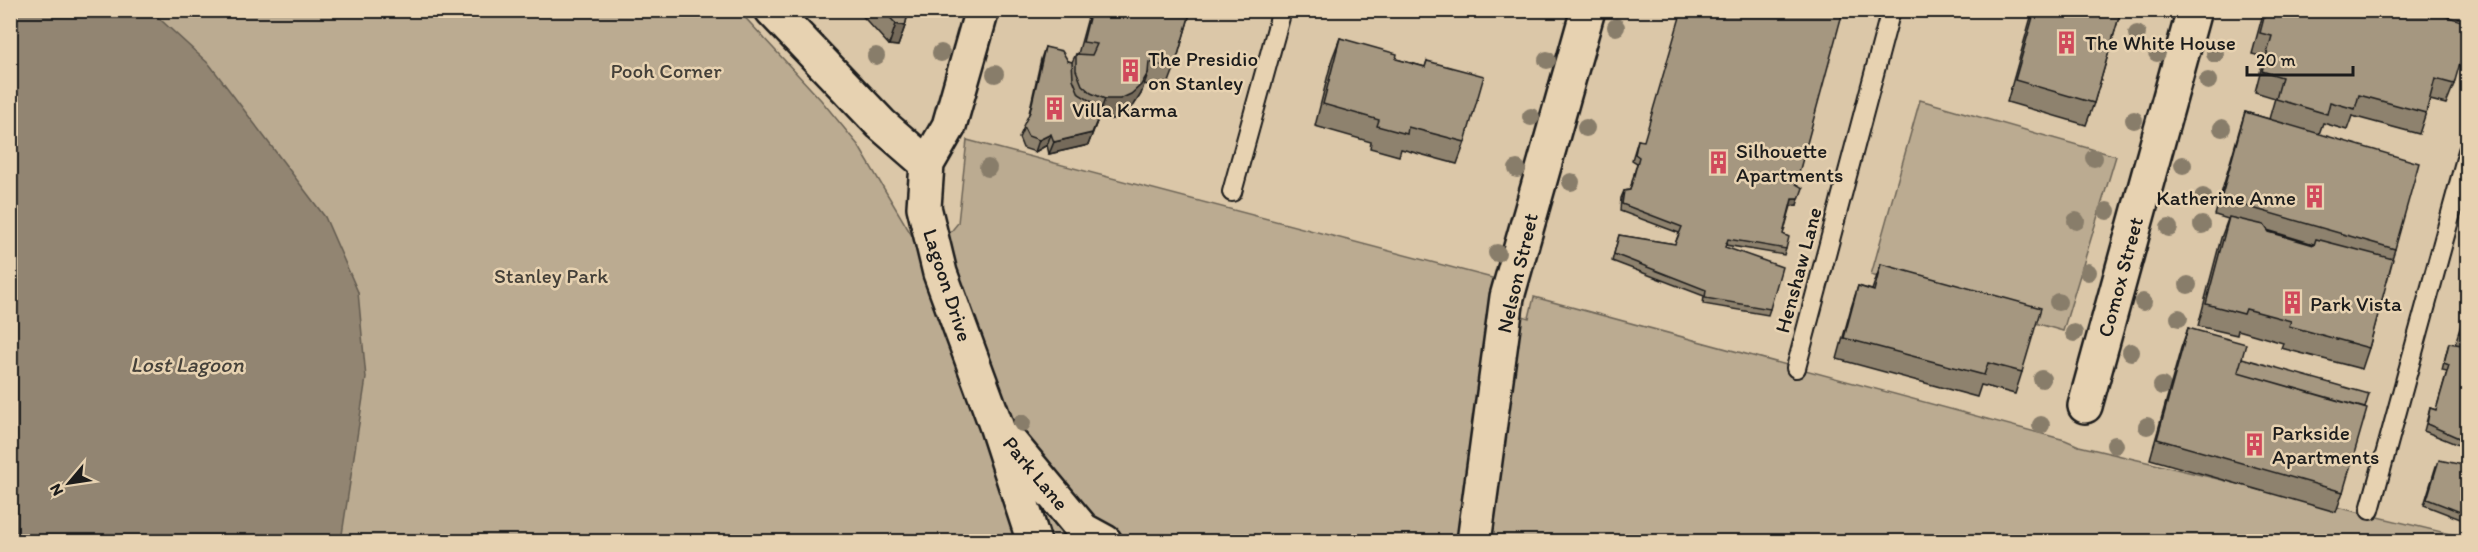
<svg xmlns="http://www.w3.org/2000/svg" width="2478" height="552" viewBox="0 0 2478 552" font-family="Itim,sans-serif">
	<rect width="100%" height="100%" fill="#dbc7a8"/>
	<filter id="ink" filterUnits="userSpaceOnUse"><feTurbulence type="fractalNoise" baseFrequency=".0167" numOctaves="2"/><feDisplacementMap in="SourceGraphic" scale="12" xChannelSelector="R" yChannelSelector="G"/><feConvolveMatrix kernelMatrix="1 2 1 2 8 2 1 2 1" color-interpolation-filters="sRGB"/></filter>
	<g filter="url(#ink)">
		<path fill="#bbab91" stroke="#6c6456" stroke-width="1.5" d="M10,11H739L821,100L858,145L927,261L958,223L967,140L1496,279L1491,306L1529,318L1534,297L2065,440L2079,446L2467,538V541H11Z
			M1920,100L2116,156L2063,331L1871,275Z"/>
		<path fill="#928572" stroke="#635b50" stroke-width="1.5" d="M10,11H151L210,65L325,217L358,292L366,378L341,541H11Z"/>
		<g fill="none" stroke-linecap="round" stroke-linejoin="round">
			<defs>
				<path id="service" d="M1232,192L1282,10
					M1796,368L1891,10
					M2370,510L2468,151"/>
				<path id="minor" d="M772,10L881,124L927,164
					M982,10L949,126L927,164L924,207L940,273L996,425L1034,542
					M2085,406L2194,10
					M1009,441L1083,530L1105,542
					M1474,542L1507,297L1588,10"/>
			</defs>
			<use href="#service" stroke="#1c1c1c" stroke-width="22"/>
			<use href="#minor" stroke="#1c1c1c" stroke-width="38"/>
			<use href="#service" stroke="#e7d2b1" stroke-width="18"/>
			<use href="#minor" stroke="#e7d2b1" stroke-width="33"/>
		</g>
		<g fill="#887d6b">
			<circle cx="1616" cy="27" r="9"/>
			<circle cx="2137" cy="34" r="9"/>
			<circle cx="941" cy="53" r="9"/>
			<circle cx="2157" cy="53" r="9"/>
			<circle cx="2215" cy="54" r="9"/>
			<circle cx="876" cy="56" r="9"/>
			<circle cx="1547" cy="60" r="9"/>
			<circle cx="995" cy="74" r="9"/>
			<circle cx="2208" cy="81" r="9"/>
			<circle cx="1531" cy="117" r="9"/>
			<circle cx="2134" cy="120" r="9"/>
			<circle cx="1586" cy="128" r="9"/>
			<circle cx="2222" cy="128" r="9"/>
			<circle cx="2094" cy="158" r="9"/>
			<circle cx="2183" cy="165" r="9"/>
			<circle cx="988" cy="168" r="9"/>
			<circle cx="1517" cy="169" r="9"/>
			<circle cx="1571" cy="182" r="9"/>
			<circle cx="2203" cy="197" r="9"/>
			<circle cx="2107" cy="211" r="9"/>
			<circle cx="2076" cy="221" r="9"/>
			<circle cx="2202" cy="225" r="9"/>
			<circle cx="2169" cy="228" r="9"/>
			<circle cx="1497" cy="253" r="9"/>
			<circle cx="2088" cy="272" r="9"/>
			<circle cx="2188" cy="285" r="9"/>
			<circle cx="2058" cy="302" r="9"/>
			<circle cx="2143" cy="302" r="9"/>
			<circle cx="2179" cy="318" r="9"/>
			<circle cx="2074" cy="333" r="9"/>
			<circle cx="2131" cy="352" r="9"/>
			<circle cx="2042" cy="379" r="9"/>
			<circle cx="2162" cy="386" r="9"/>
			<circle cx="1022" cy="423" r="9"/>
			<circle cx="2041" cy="425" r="9"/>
			<circle cx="2147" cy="426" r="9"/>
			<circle cx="2115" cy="445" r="9"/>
		</g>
		<path fill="#8e826e" stroke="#1c1c1c" stroke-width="1.5" fill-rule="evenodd" d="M857,10H909L905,26L898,46L889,45Z
			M1090,10H1191L1174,69L1166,90L1144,84L1141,94L1134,105L1124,114L1112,119H1098L1088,145L1049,154L1047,145L1035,152L1023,148L1019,138L1028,118L1041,59L1045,47L1068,61L1072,62L1076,54H1078Z
			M2033,10H2121L2094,103L2086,125L2007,102Z
			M2264,10H2426L2454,84L2446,104L2430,100L2419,134L2352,116L2347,130L2323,123L2319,134L2395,249L2392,259L2369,348L2362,369L2281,348L2283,343L2238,330L2237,335L2198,326L2221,238L2228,219L2215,215L2240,128L2245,112L2269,119L2275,98L2255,92L2264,57L2252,54ZM2267,230L2314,244V245L2269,232Z
			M1340,38L1396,59L1425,67L1427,61L1465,142L1457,164L1401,149L1399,156L1370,148L1371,142L1315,126L1332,59Z
			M1638,140L1796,184L1797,205L1791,206L1783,234L1786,249L1784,255L1725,245V247L1770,309L1768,315L1703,304L1704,296L1612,261L1619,235L1675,244L1679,233L1620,211L1621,198L1624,191L1630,190L1637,163L1632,160Z
			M1881,264L2022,372L2015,394L1981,385L1977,397L1837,359L1851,308L1858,286L1872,290Z
			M2468,302V449L2424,431L2430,408L2436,410L2447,371L2442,370L2447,350L2449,343L2455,344Z
			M2188,328L2242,358L2343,492L2336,512L2150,459L2181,348Z
			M2436,466H2468V522L2424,505Z"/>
		<path fill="#746a5a" stroke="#1c1c1c" stroke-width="1.5" d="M896,24L905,26L898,46L889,45Z
			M1148,73L1141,94L1134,105L1124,114L1112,119H1098L1088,145L1049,154L1054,142L1092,133L1105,99Z
			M1051,134L1047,145L1035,152L1039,140Z
			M1792,199H1799L1797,205L1790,206Z"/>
		<path fill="#a59780" stroke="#1c1c1c" stroke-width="1.5" d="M883,10H909L905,26L896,24Z
			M1091,10H1191L1174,69L1149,62L1148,73L1141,85L1131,94L1120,99H1105L1091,93L1082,85L1076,70V54L1092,55L1097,44L1083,42Z
			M1682,10L1843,11L1796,184L1803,188L1799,199H1792L1783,234L1789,237L1786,249L1728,239L1725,247L1782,267L1770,309L1705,298L1706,290L1614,254L1619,235L1675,244L1682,227L1622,204L1624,191L1630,190L1639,157L1635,154L1638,140L1644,141Z
			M2035,10H2121L2094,103L2015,80Z
			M2266,10H2426L2468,23V35L2454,84L2435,79L2426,113L2359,95L2355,109L2330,102L2327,114L2276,99L2282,77L2262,71L2272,36L2260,33Z
			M1340,38L1397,54L1396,59L1425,67L1427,61L1484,76L1465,142L1408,127L1407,134L1377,126L1379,120L1323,104Z
			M1045,47L1062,51L1068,61L1072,62L1073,79L1079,94L1102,108L1092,133L1054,142L1051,134L1039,140L1028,136L1023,126L1030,112Z
			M2245,112L2419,163L2395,249L2221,199Z
			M2229,217L2264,225L2269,232L2314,245L2316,239L2393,259L2369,348L2289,326L2291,321L2246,309L2244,314L2206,304Z
			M1881,264L2041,308L2022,372L1988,363L1984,375L1844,338L1858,286L1874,291Z
			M2468,306V334L2459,333Z
			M2188,328L2246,344L2238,372L2367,409L2343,492L2157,439Z
			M2449,343L2468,346V442L2427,424L2430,408L2436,410L2449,365L2444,363Z
			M2242,358L2369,394L2365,408L2238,372Z
			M2439,460L2468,466V515L2427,499Z"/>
	</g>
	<defs>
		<symbol id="building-bare" viewBox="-9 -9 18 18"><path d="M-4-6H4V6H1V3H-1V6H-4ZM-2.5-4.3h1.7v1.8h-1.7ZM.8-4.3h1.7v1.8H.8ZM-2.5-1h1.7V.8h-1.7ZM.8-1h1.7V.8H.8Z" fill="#d1495b" stroke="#e7d2b1" stroke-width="2.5" paint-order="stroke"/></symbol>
	</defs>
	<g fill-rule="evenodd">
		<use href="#building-bare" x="2050" y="26" width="33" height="33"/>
		<use href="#building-bare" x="1114" y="54" width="33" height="33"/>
		<use href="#building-bare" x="1038" y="92" width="33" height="33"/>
		<use href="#building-bare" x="1702" y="146" width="33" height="33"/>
		<use href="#building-bare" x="2298" y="180" width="33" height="33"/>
		<use href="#building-bare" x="2276" y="286" width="33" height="33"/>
		<use href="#building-bare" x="2238" y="428" width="33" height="33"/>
	</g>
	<g text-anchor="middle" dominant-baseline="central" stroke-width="5" stroke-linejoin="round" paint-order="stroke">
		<g font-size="21" fill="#1c1c1c" stroke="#e7d2b1" text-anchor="start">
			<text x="2085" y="42">The White House</text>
			<text x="1148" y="58">The Presidio<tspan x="1148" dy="24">on Stanley</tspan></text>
			<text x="1072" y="109">Villa Karma</text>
			<text x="1736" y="150">Silhouette<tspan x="1736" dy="24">Apartments</tspan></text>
			<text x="2296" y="197" text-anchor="end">Katherine Anne</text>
			<text x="2310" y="303">Park Vista</text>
			<text x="2272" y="432">Parkside<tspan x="2272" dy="24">Apartments</tspan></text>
		</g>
		<g font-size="21" fill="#444039" stroke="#e7d2b1">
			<text x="666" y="70">Pooh Corner</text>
			<text x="551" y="275">Stanley Park</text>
		</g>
		<g font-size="21" fill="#1c1c1c" stroke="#e7d2b1">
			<text transform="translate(1798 270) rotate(-75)">Henshaw Lane</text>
			<text transform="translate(1517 273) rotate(-77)">Nelson Street</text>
			<text transform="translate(2120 277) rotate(-75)">Comox Street</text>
			<text transform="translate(948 285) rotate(72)">Lagoon Drive</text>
			<text transform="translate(1036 473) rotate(50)">Park Lane</text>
		</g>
		<g font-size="22" font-style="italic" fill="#45413a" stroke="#e7d2b1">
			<text x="187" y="364">Lost Lagoon</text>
		</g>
	</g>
	<rect width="2478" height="552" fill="none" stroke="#e7d2b1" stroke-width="36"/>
	<rect x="18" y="18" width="2442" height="516" fill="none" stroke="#1c1c1c" stroke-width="2" filter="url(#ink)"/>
	<g transform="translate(69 483) rotate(241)" stroke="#e7d2b1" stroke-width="4.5" paint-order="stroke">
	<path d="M0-4.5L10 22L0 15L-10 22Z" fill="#1c1c1c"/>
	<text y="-9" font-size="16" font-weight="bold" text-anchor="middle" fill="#1c1c1c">N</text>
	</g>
	<path d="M2247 66v9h106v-9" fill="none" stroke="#1c1c1c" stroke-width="3"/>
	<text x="2256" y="66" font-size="18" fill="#1c1c1c" stroke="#e7d2b1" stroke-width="4.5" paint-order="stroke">20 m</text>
</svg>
